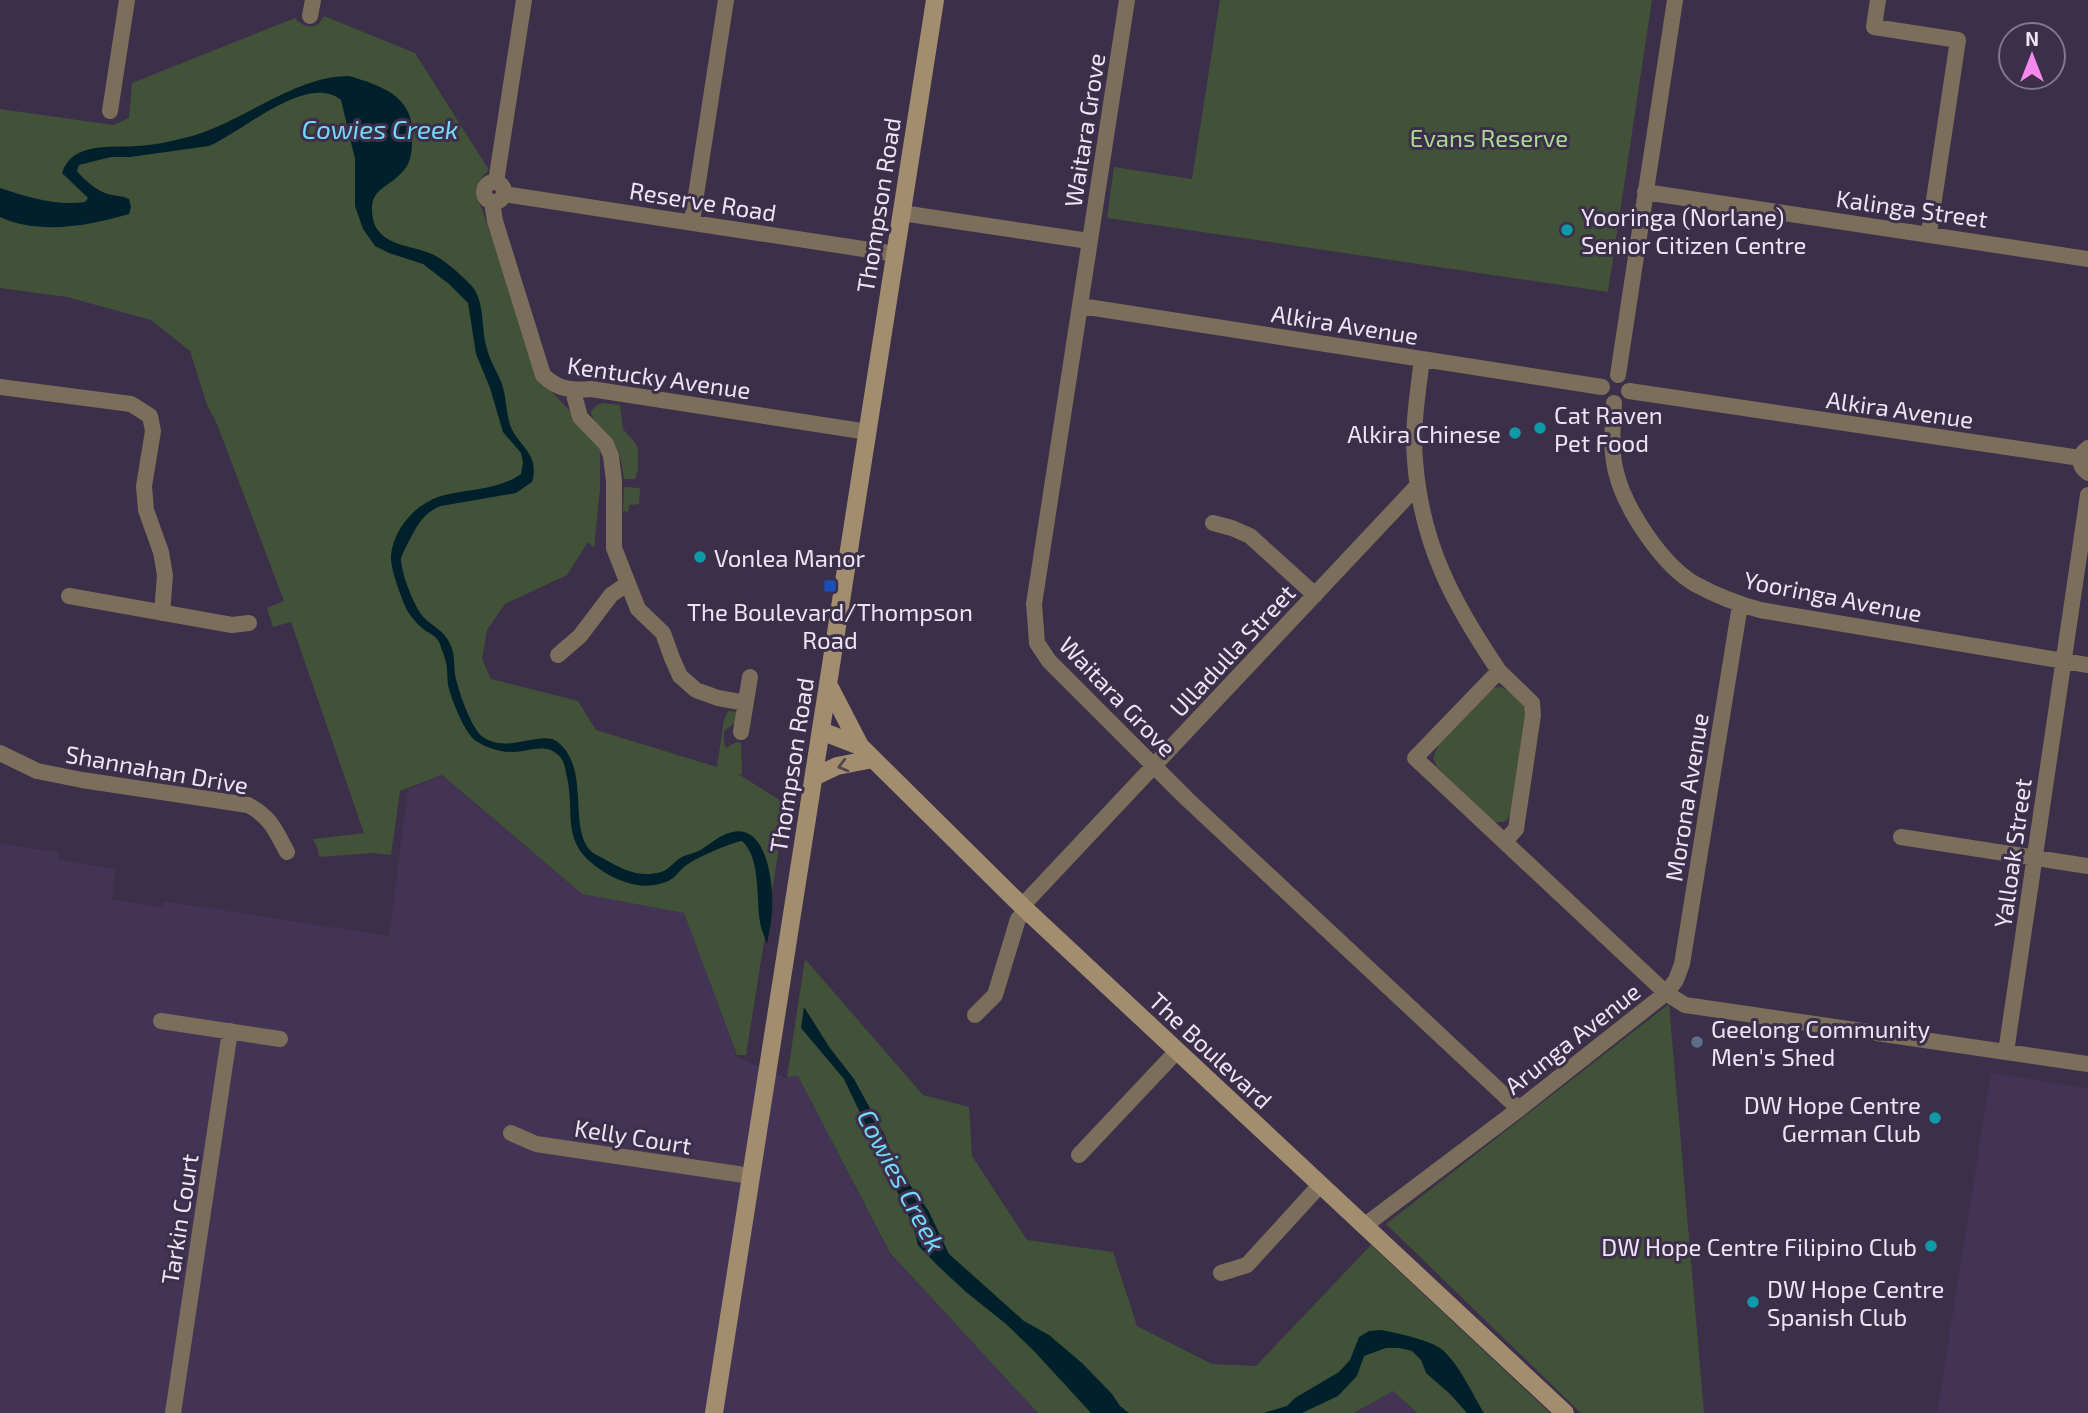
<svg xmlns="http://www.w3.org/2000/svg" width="2088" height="1413" viewBox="0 0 2088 1413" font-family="'Exo 2',sans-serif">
	<rect width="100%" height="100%" fill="#3b2f49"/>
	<path fill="#433455" d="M442,776L582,894L684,913L737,1057L786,1078L798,1076L889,1253L1038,1413H0V844L59,852L58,860L115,869L112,899L162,907L163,901L389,936L408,790Z
		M1991,1073L2088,1089V1413H1937Z
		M1393,1391L1416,1413H1355Z"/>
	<path fill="#425239" d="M1220,0H1652L1608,292L1107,218L1114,167L1192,179Z
		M324,16L415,53L489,170C474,184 473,191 482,209L538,377L600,443V489L594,548L588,542L567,575L505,604L487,630L482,659L491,679L578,701L596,730L717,767L724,720L728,711L736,712L739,715V720L724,731V743L726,748L736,742L741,743L742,774H738L786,804L746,1055H737L684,913L582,894L442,775L400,791L391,855L373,853L319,857L318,849L313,839L364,833L291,622L273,627L267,608L284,601L217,424L207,405L190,351L151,320L67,297L0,288V109L113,125L129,118L132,83L295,18C302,26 308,28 318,25Z
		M604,403L620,405L623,429L636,444L638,450V470L635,479H624C622,466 620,449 611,439C603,429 593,425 591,411L597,405Z
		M624,487L640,488L639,504L629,505L628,512L623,511Z
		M1501,687C1511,691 1521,700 1526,710L1511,815L1504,822H1494L1437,767L1433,758L1439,743L1493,688Z
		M805,959L923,1095L969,1107L972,1156L1027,1240L1113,1252L1137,1326L1212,1364L1256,1366L1371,1245L1550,1413H1417L1393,1391L1354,1413H1038L890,1253L798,1076L787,1077Z
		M1669,1004L1704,1413H1581L1386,1224Z"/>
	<path fill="#00212c" d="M349,76C383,86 416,97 412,140C412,150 411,163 404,170C388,190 367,187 373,219C379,247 414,245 434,255C447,262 460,274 471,285C485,301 481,325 486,345C489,360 497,371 502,384C506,396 506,409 509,421C515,446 541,451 532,482L516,493L441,506C422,513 416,528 407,545C405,549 402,554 401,559C401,572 413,603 421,614C430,626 444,629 450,644C455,653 454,665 455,675C458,689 471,729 483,737C509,755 543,728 559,743C591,771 567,830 592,852C595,855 602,857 606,860C624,870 639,878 661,872C669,870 674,861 682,857C688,854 696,853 702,849C709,845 716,838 724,835C767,814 774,885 772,912C771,923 769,933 767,944C765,937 761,930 760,922C756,899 761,858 742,841C730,843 693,859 684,867C680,870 677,875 673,878C664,885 647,887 637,885C621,882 607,875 594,865C560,839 576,809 566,773C565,767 564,762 561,758C547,741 530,752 512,752C499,752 487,748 476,741C465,734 451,699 448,685C447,677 448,667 445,659C444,654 441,649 440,644C436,634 428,634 421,627C415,622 408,613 405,606C400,593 390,568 391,555C394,527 418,501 445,495C470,489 498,490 521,474L523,462L521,453L503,432L490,388L476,354L468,303L449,284L423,264L389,253L375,246L363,229L355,206V159L341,100C308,72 240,133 209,146L130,157H111L79,165L77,171C83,179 95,189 105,193C113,196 121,195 129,199L131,207L129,214C89,226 38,235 0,217V188C27,197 56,206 85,202L88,198L85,195L62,173C72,141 112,148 137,146C153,145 169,142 184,138C239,126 292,76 349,76Z
		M804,1007L830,1048L854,1079L884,1134L895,1164L928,1210L949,1254L1024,1321L1049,1335L1082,1363L1112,1394L1120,1406L1129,1413H1091L1033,1350L1006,1324L966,1292L936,1264L918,1245L913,1225L844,1079L801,1028Z
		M1381,1330C1397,1333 1426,1339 1440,1348C1457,1360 1473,1395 1484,1413H1467L1450,1394L1426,1373L1421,1360L1412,1351L1399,1348H1386L1364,1356L1357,1376L1338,1396L1302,1413H1263L1287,1406L1295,1398L1339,1372L1350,1360L1359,1337L1369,1331Z"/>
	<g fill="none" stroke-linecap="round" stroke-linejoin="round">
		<path stroke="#7b6e5a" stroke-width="16" d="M1127,0L1034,604L1037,643L1049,661L1187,799L1519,1109
			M1878,0L1874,27L1958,40L1929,233
			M310,16L313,0
			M110,111L127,0
			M484 192a10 10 0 1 1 20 0a10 10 0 1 1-20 0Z
			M496,182L524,0
			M1645,192L2088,259
			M504,194L896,254
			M492,202L495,221L543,375C557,389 571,391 591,389L868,432
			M902,213L1089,241
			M692,221L726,0
			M1081,306L1602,387
			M1422,359C1418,392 1412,427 1415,460C1421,544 1453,603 1499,671
			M1618,375L1675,0
			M0,387L131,404L150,416L153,431L144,486L146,510L161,552L165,575L162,613
			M573,391L580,417L606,444L611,456L614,481V548L638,609L663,633L672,658L680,676L696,690L718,698L746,703
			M1629,391L2080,458
			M1614,403C1613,426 1610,449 1616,472C1625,509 1662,565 1695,584C1715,595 1738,604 1760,610L2088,665
			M2088,448C2078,455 2078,466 2088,473
			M1213,523L1232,528L1250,536L1315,595
			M69,596L232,625L249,623
			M558,655L580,636L611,595L627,584
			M741,732L750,677
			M0,753L37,771L82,780L248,805C271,817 275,830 287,852
			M1901,837L2088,866
			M1505,841L1516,829L1533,715L1532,703L1499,671L1415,758L1666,993L1685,1005L2088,1064
			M1022,906L1418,485
			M975,1015L995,995L1018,919L1027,911
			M161,1021L280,1039
			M2006,1052L2088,495
			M511,1133L536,1144L751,1176
			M1079,1155L1177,1051
			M1364,1226L1519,1109L1666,993L1676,980L1682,964L1740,605
			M1221,1273L1247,1265L1320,1185
			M173,1413L230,1031"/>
		<path stroke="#a28d6e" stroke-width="18" d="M828,684L860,746
			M821,731L860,746L1022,906L1565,1413
			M814,777L837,766L873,759
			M714,1413L935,0"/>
	</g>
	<defs><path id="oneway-chevron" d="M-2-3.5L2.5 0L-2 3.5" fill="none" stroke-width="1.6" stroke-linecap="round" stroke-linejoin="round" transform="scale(1.75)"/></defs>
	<use stroke="#554652" href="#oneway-chevron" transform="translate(843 766) rotate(165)"/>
	<g fill="#0f9aa8" stroke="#3b2f49" stroke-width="2.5">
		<circle cx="1567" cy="230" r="7"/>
		<circle cx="1540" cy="428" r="7"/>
		<circle cx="1515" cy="433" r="7"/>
		<circle cx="700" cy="557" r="7"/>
		<circle cx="1935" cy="1118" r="7"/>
		<circle cx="1931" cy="1246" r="7"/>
		<circle cx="1753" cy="1302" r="7"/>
	</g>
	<rect fill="#1a4fb4" stroke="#3b2f49" stroke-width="2.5" x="823" y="579" width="14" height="14" rx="3.5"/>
	<circle fill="#5c6f8a" stroke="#3b2f49" stroke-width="2.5" cx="1697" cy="1042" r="7"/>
	<g text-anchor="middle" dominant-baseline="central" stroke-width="6" stroke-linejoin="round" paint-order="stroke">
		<g font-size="24" fill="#ece4f6" stroke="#3b2f49">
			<text transform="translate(1084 130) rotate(-81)">Waitara Grove</text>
			<text transform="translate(703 201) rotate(9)">Reserve Road</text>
			<text transform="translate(878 205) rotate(-81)">Thompson Road</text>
			<text transform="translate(1912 208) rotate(8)">Kalinga Street</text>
			<text transform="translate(1345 324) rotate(9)">Alkira Avenue</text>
			<text transform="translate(659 377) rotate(8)">Kentucky Avenue</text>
			<text transform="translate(1900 409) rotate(8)">Alkira Avenue</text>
			<text transform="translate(1833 596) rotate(11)">Yooringa Avenue</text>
			<text transform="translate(1232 650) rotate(-47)">Ulladulla Street</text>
			<text transform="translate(1118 696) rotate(46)">Waitara Grove</text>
			<text transform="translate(791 765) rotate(-81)">Thompson Road</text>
			<text transform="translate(157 769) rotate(10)">Shannahan Drive</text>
			<text transform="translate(1686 797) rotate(-81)">Morona Avenue</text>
			<text transform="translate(2012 853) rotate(-82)">Yalloak Street</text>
			<text transform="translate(1572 1038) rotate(-38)">Arunga Avenue</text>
			<text transform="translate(1211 1050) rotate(43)">The Boulevard</text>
			<text transform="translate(633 1136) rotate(9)">Kelly Court</text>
			<text transform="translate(179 1219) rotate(-81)">Tarkin Court</text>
		</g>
		<g font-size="24" fill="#acd993" stroke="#3b2f49">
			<text x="1489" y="137">Evans Reserve</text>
		</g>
		<g font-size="24" fill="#ece4f6" stroke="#3b2f49" text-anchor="start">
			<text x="1581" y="216">Yooringa (Norlane)<tspan x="1581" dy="28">Senior Citizen Centre</tspan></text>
			<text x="1554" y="414">Cat Raven<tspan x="1554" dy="28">Pet Food</tspan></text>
			<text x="1501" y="433" text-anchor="end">Alkira Chinese</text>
			<text x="714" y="557">Vonlea Manor</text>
			<text x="830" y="611" text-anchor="middle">The Boulevard/Thompson<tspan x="830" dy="28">Road</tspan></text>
			<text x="1711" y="1028">Geelong Community<tspan x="1711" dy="28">Men's Shed</tspan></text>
			<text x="1921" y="1104" text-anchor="end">DW Hope Centre<tspan x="1921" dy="28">German Club</tspan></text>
			<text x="1917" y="1246" text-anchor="end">DW Hope Centre Filipino Club</text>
			<text x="1767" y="1288">DW Hope Centre<tspan x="1767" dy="28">Spanish Club</tspan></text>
		</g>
		<g font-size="26" font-style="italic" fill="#73d8f9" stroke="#3b2f49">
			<text x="380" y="128">Cowies Creek</text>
			<text transform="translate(902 1180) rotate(62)">Cowies Creek</text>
		</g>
	</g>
	<g transform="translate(2032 56)"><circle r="33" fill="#3b2f49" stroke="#82778e" stroke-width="2"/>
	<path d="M0-5L12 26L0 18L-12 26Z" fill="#f788ec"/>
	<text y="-10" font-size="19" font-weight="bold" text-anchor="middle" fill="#ece4f6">N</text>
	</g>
</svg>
